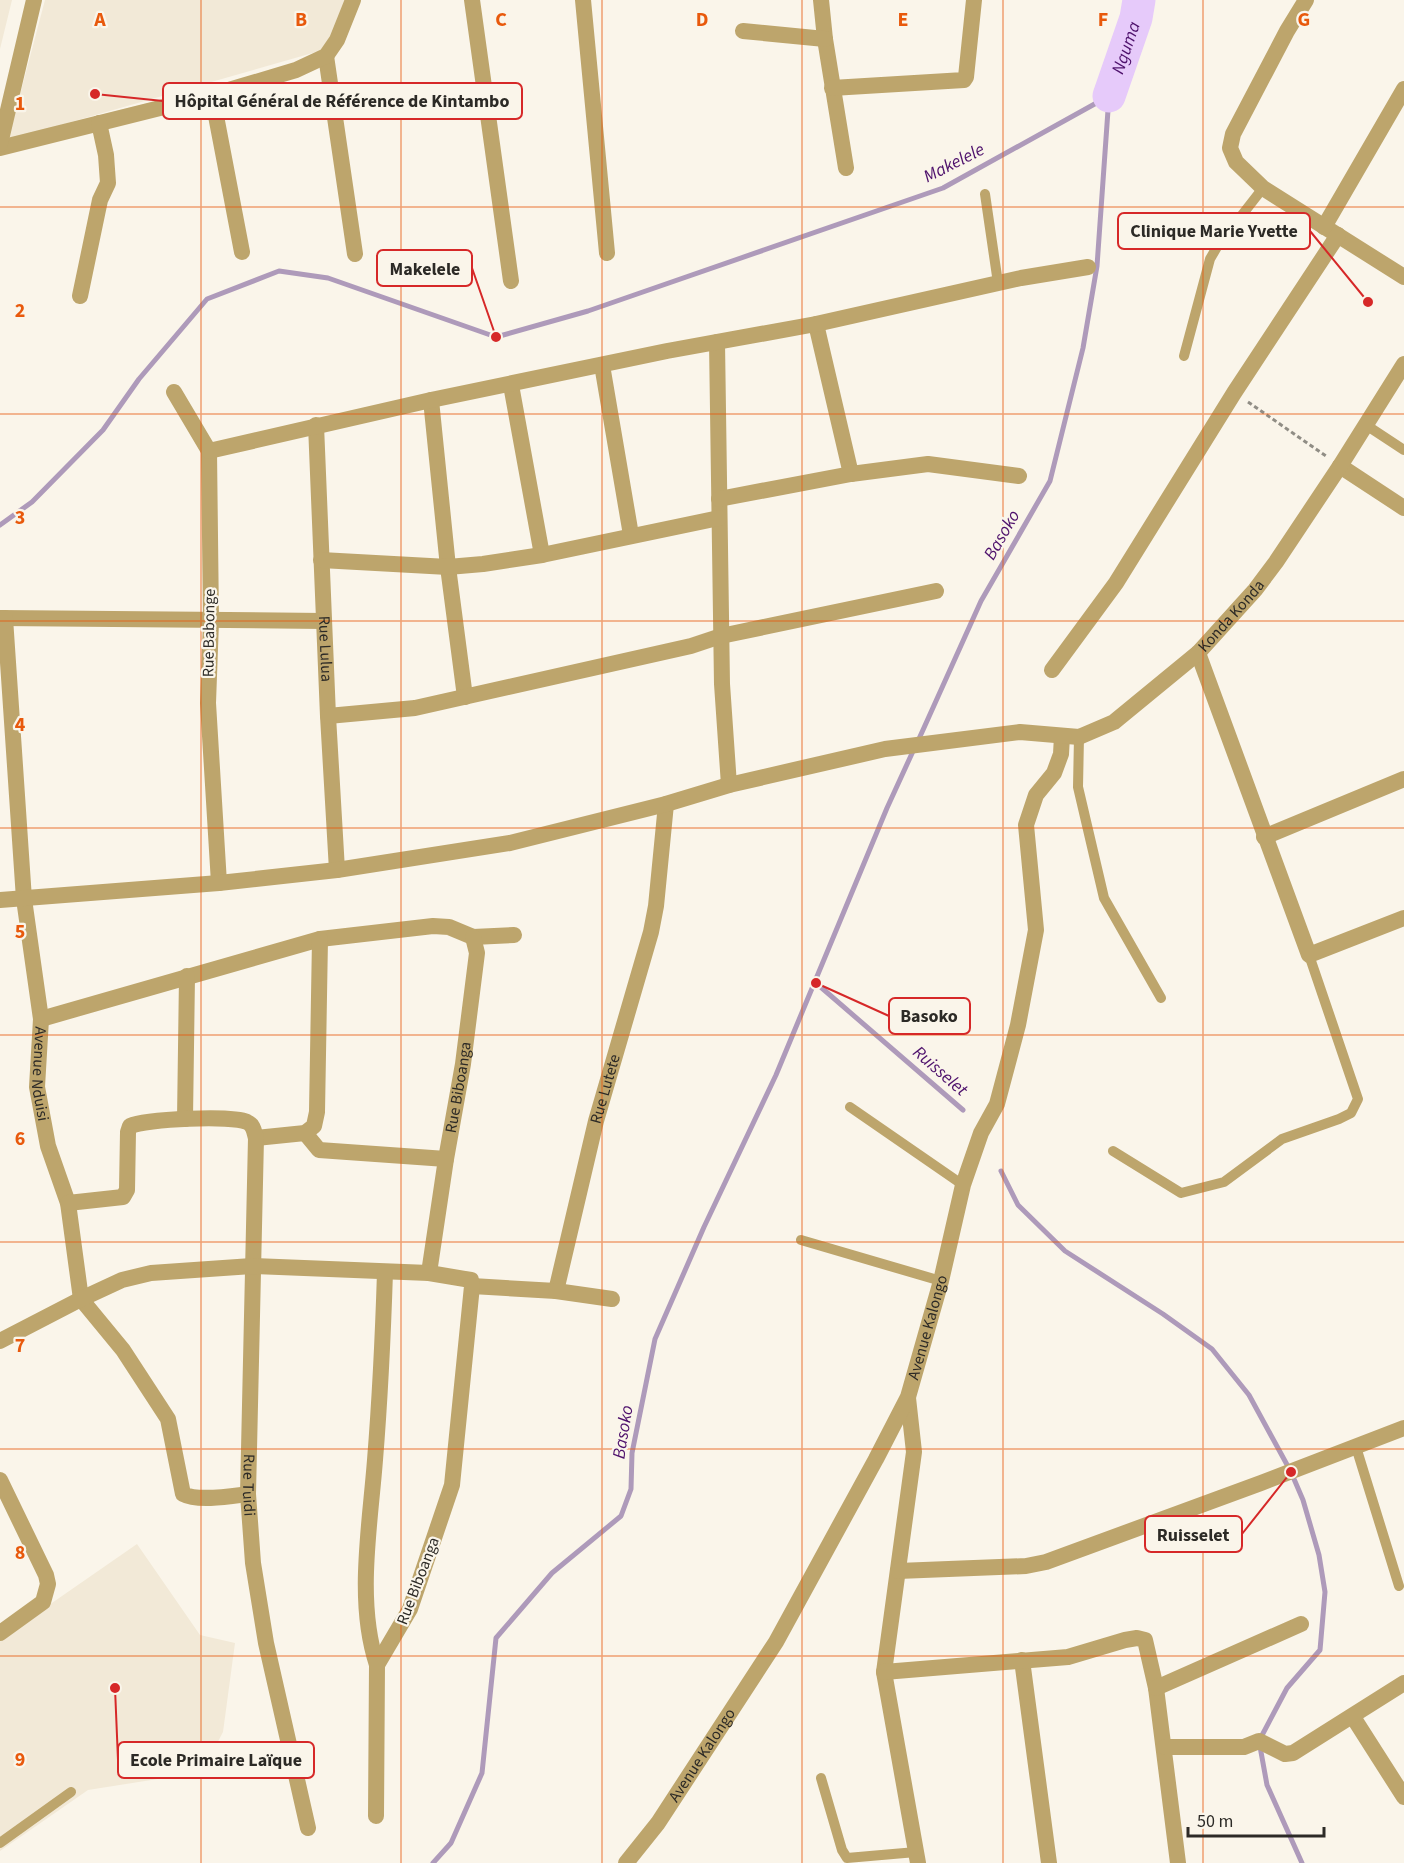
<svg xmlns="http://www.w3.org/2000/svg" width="1404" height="1863" viewBox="0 0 1404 1863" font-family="'Source Sans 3',sans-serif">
	<rect width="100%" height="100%" fill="#faf5ea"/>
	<path fill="#f2e9d7" d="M0,0H12L0,49Z
		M45,0H349L330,48L8,140Z
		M137,1544L200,1635L235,1643L223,1732L202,1772L88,1790L0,1851V1639Z"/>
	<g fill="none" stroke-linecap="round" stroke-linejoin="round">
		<path stroke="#ae9aba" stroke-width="5" d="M0,525L32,502L103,430L139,379L207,299L279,271L328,278L496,337L588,311L943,188L1109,96
			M918,741L981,601L1050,481L1083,348L1097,266L1109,96
			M816,983L963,1110
			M1001,1171L1018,1205L1065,1251L1163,1314L1212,1349L1249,1395L1291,1472L1303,1500L1319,1555L1325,1592L1320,1650L1287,1688L1259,1741L1267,1785L1302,1863
			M433,1863L451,1843L482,1773L496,1638L552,1573L621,1516L631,1489L632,1453L655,1339L704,1227L776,1075L887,808L914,749"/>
		<path stroke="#e6cafa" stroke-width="33" id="s1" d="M1109,96L1136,18L1139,0"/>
		<path stroke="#908d85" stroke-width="3" stroke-dasharray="4.5 3" stroke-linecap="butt" d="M1248,402L1326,456"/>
		<path stroke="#bda56c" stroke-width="10" d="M985,194L998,283
			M1184,356L1210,259L1217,247L1263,188
			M1366,425L1404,450
			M1079,737L1078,787L1104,898L1161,998
			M850,1107L963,1185
			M1113,1151L1181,1193L1224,1182L1282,1139L1339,1119L1351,1113L1358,1099L1309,955
			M801,1240L941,1281
			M1356,1447L1399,1586
			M821,1778L842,1850L847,1858L916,1852
			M0,1843L71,1792"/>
		<g stroke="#bda56c" stroke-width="16">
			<path d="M472,0L511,281"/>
			<path d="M583,0L607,253"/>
			<path d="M821,0L825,39L846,168"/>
			<path d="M1306,0L1287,31L1233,134L1230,148L1236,162L1263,188L1404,277"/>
			<path d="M743,31L825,39"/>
			<path d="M326,56L355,254"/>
			<path d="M832,88L964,80L966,77L974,0"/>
			<path d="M212,95L242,252"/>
			<path d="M0,148L212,95L296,70L326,56L337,40L353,0"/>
			<path d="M1324,227L1404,89"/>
			<path d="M80,296L100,200L108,183L106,155L99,123"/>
			<path d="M816,324L851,474"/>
			<path d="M717,342L722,684L729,785"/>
			<path d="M602,365L631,535"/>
			<path d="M511,385L542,555"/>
			<path d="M174,392L209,451L211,621L208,703L219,883"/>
			<path d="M431,400L448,567L465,697"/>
			<path id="s2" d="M316,425L328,716L337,870"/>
			<path d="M209,451L431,400L667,351L816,324L1021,278L1088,267"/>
			<path d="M1340,466L1404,508"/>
			<path d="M719,499L851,474L928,464L1019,476"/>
			<path d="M321,560L448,567L483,564L542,555L719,518"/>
			<path d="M0,618L324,621"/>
			<path id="s3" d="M5,618L24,899L41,1019L37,1087L48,1146L68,1203L81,1299L123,1350L168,1419L183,1494C198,1502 232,1496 248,1494"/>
			<path d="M1198,653L1309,955L1404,918"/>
			<path d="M1052,670L1116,583L1234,393L1338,235"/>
			<path d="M328,716L415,708L691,646L721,636L936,591"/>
			<path d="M1264,837L1404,779"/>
			<path d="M41,1019L320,939L433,926L449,927L473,937L514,935"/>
			<path d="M185,1119L187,976"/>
			<path d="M305,1133L319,1150L446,1159"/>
			<path d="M256,1138L305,1133L314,1126L317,1112L320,939"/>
			<path id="s4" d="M68,1203L123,1197L127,1190L128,1132L130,1126C145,1119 233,1115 247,1122C254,1125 254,1132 256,1138L248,1494L253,1563L266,1643L308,1828"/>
			<path id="s5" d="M429,1273L446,1159L463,1064L477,953L473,937"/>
			<path id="s6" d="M472,1286L556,1291L596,1121L651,932L656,906L666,804"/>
			<path d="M556,1291L612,1299"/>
			<path d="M0,1341L81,1299L122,1280L151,1273L252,1266L429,1273L471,1280L472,1286L452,1485L410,1609L377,1665"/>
			<path d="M908,1398L914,1452L884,1672L918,1863"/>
			<path d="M0,1480L46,1575L48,1584L43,1602L0,1633"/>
			<path d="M898,1571L1026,1566L1046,1562L1261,1483L1404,1428"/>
			<path d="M1022,1660L1049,1863"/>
			<path d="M884,1672L1068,1657L1125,1640L1137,1638L1145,1640L1156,1688L1178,1863"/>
			<path d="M1156,1688L1301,1624"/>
			<path d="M1353,1717L1404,1797"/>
			<path d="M1165,1747H1244L1259,1741L1285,1754L1293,1753L1404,1683"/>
			<path d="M376,1816L377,1665C356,1602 370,1526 375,1460C380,1398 383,1335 385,1272"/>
			<path id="s7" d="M626,1863L658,1823L776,1642L876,1459L908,1397L941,1281L963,1185L981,1133L997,1104L1018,1025L1036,930L1026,825L1036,795L1054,773L1061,754L1062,736"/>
		</g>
		<g stroke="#bda56c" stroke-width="16">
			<path d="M0,144L34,0"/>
			<path id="s8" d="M0,900L219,883L337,870L510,843L666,804L729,785L885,749L1020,732L1079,737L1114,722L1198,653L1255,590L1276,562L1340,466L1404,364"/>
		</g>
	</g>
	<path fill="none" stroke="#e8590c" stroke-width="1.5" stroke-opacity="0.55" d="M201,0V1863M401,0V1863M602,0V1863M802,0V1863M1003,0V1863M1203,0V1863M0,207H1404M0,414H1404M0,621H1404M0,828H1404M0,1035H1404M0,1242H1404M0,1449H1404M0,1656H1404"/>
	<g text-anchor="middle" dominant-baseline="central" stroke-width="4.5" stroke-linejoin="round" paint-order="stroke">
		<g font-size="16" fill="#2c2a26" stroke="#faf5ea">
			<text stroke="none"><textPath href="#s8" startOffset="1292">Konda Konda</textPath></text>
			<text transform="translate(209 633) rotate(-89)">Rue Babonge</text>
			<text stroke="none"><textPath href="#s2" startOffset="224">Rue Lulua</textPath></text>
			<text stroke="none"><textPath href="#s3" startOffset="458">Avenue Nduisi</textPath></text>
			<text stroke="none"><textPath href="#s5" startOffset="188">Rue Biboanga</textPath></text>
			<text stroke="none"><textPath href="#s6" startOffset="292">Rue Lutete</textPath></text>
			<text stroke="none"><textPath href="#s7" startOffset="618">Avenue Kalongo</textPath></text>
			<text stroke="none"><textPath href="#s4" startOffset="612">Rue Tuidi</textPath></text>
			<text transform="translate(418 1581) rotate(-69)">Rue Biboanga</text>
			<text stroke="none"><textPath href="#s7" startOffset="132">Avenue Kalongo</textPath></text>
		</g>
		<g font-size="18" font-style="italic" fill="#4e116c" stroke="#faf5ea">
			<text stroke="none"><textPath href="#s1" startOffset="51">Nguma</textPath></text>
			<text transform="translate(954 163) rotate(-27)">Makelele</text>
			<text transform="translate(1002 535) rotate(-60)">Basoko</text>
			<text transform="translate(940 1071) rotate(41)">Ruisselet</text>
			<text transform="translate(623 1432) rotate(-81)">Basoko</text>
		</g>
	</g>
	<g font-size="20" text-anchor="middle" font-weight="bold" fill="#e8590c" stroke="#faf5ea" stroke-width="4.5" stroke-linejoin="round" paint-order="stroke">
		<text x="100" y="26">A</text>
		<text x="301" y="26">B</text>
		<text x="501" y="26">C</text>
		<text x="702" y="26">D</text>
		<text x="903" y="26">E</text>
		<text x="1103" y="26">F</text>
		<text x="1304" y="26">G</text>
		<text x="20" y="110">1</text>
		<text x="20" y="317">2</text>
		<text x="20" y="524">3</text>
		<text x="20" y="731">4</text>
		<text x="20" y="938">5</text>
		<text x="20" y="1145">6</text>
		<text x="20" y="1352">7</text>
		<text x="20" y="1559">8</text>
		<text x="20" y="1766">9</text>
	</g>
	<path fill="none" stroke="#d62828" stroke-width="2" d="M95 94L163 101M1368 302L1310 231M496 337L472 268M816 983L889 1016M1291 1472L1242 1534M115 1688L118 1760"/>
	<g fill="#d62828" stroke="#faf5ea" stroke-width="2">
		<circle cx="95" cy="94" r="6"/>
		<circle cx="1368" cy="302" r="6"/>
		<circle cx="496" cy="337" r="6"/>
		<circle cx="816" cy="983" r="6"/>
		<circle cx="1291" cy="1472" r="6"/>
		<circle cx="115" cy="1688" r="6"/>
	</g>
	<g fill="#faf5ea" stroke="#d62828" stroke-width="2">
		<rect x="163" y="83" width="359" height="36" rx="6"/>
		<rect x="1118" y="213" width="192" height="36" rx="6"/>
		<rect x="377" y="250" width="95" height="36" rx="6"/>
		<rect x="889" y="998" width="81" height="36" rx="6"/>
		<rect x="1145" y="1516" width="97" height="36" rx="6"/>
		<rect x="118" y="1742" width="196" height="36" rx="6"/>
	</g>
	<g font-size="18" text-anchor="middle" font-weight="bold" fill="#2c2a26">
		<text x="342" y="107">Hôpital Général de Référence de Kintambo</text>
		<text x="1214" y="237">Clinique Marie Yvette</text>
		<text x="425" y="275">Makelele</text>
		<text x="929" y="1022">Basoko</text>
		<text x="1193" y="1541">Ruisselet</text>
		<text x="216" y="1766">Ecole Primaire Laïque</text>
	</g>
	<path d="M1188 1827v9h136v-9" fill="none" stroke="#2c2a26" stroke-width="3"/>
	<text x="1197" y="1827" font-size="18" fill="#2c2a26" stroke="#faf5ea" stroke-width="4.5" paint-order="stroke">50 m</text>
</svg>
